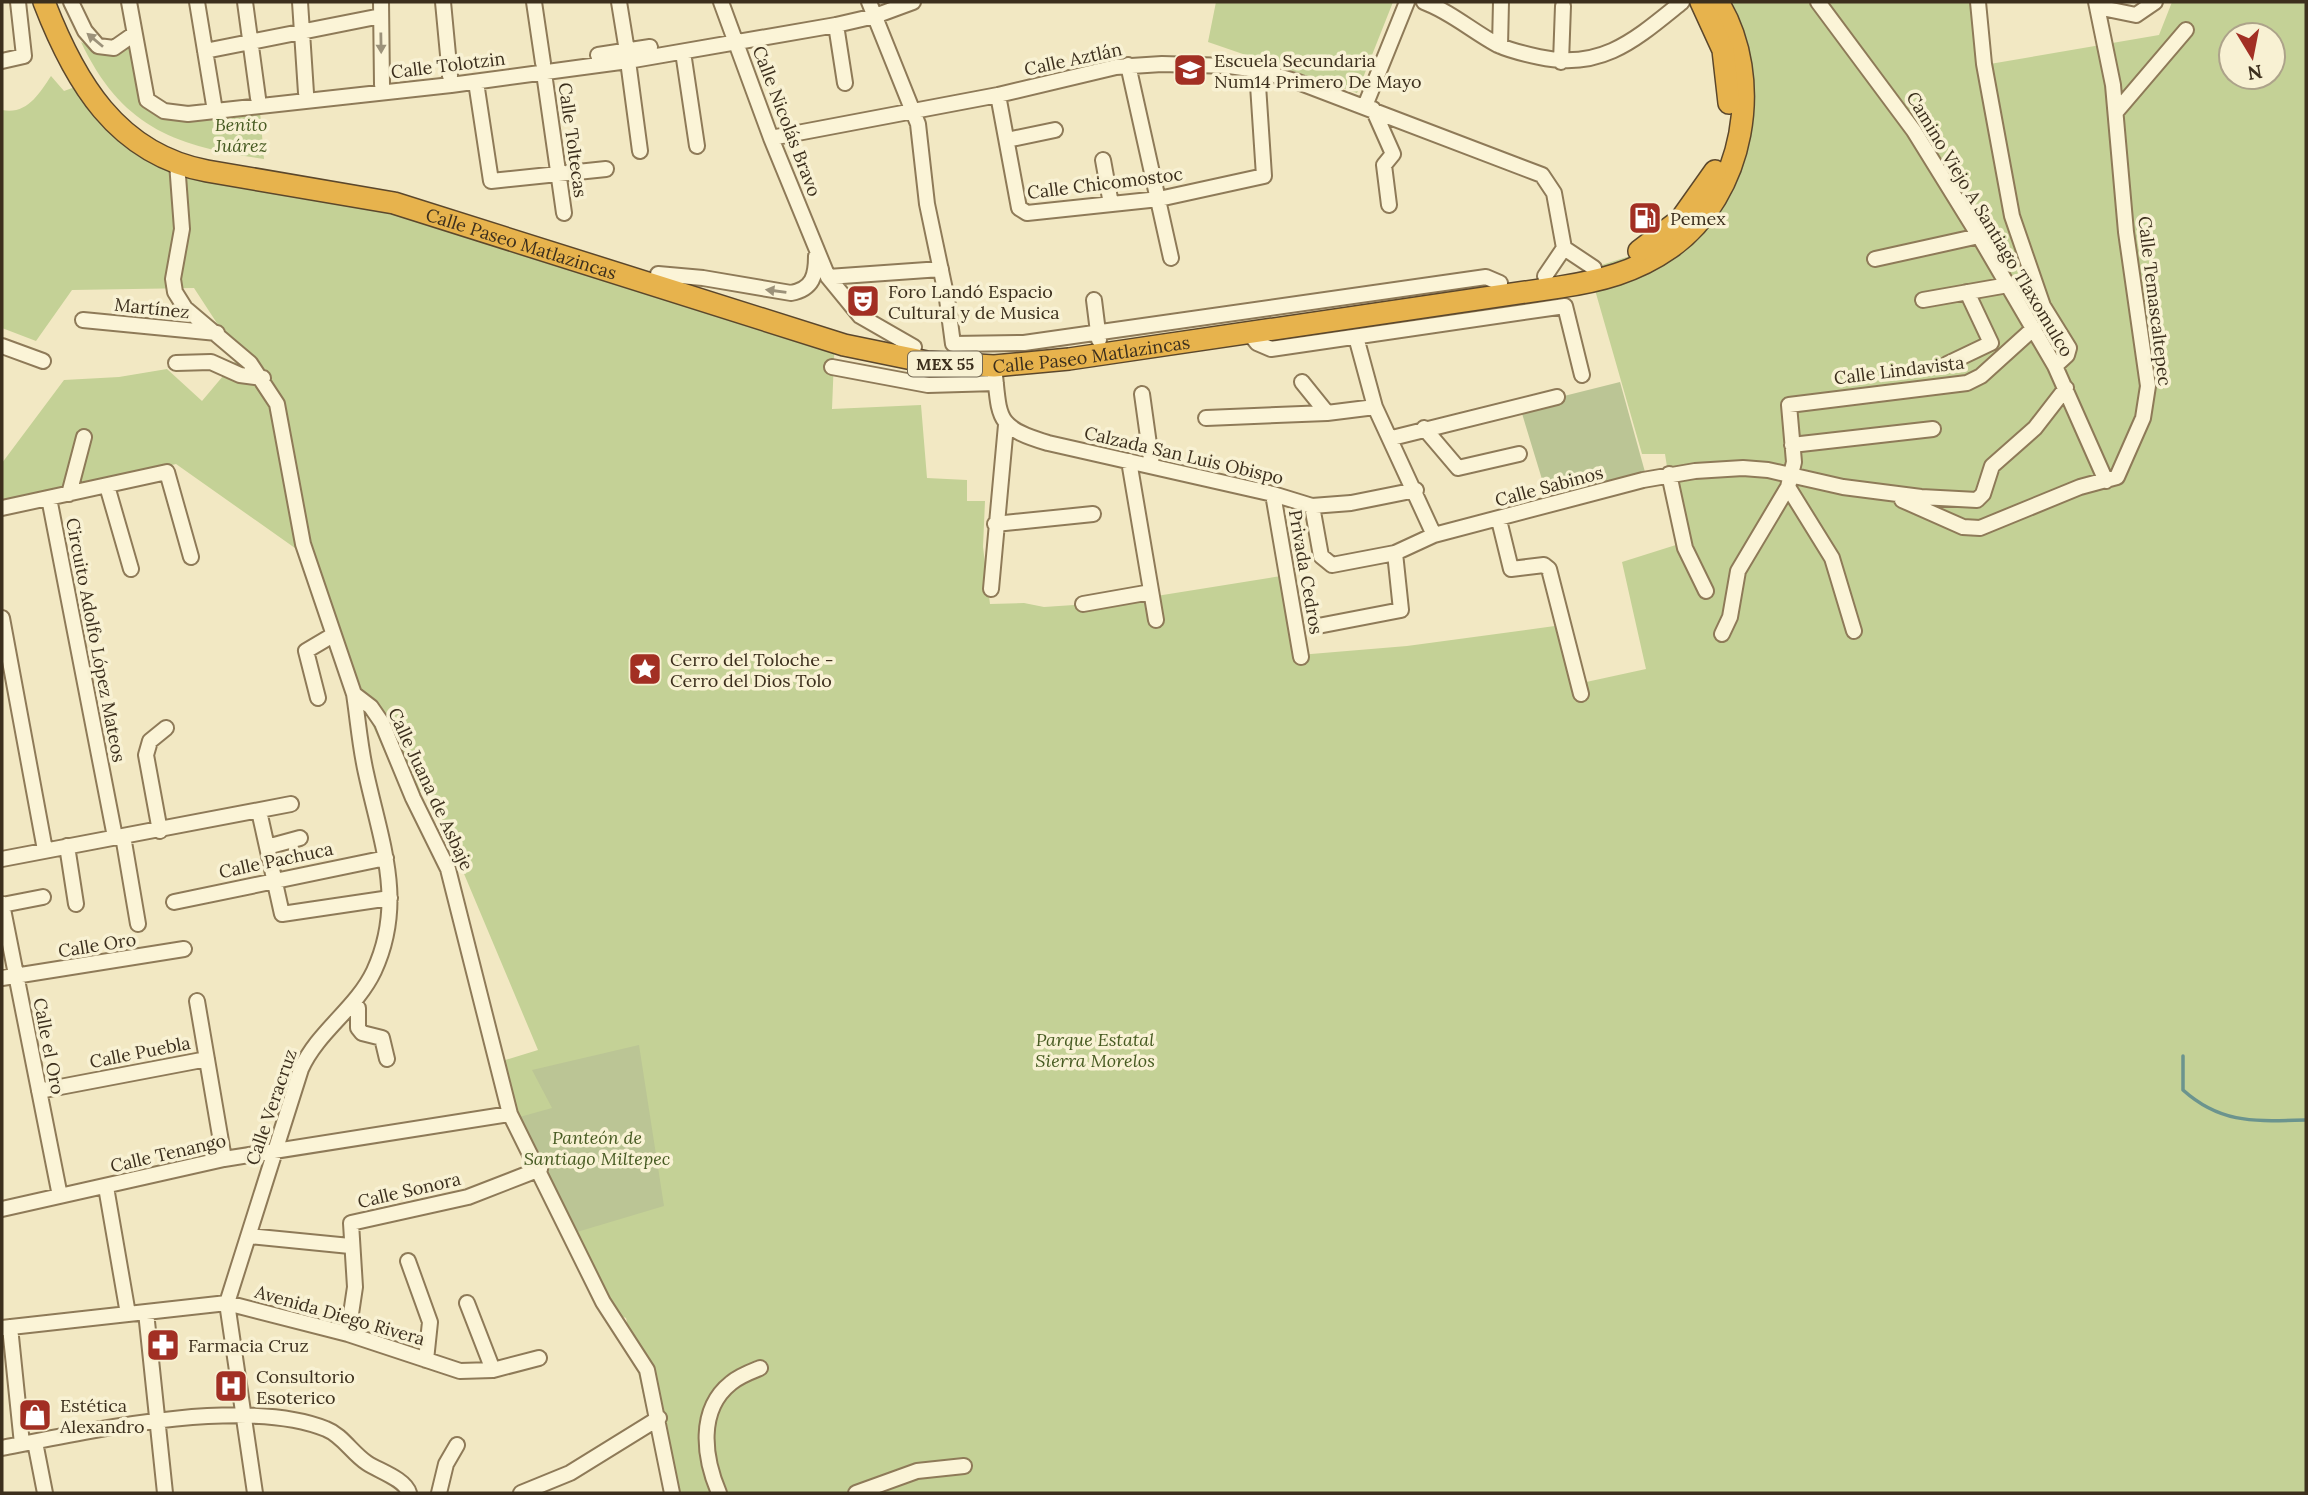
<svg xmlns="http://www.w3.org/2000/svg" width="2308" height="1495" viewBox="0 0 2308 1495" font-family="Lora,serif">
	<rect width="100%" height="100%" fill="#f2e8c3"/>
	<path fill="#c4d196" fill-rule="evenodd" d="M1216,2H1393L1357,93L1208,42Z
		M1722,2H1977L1984,65L2159,35L2172,2H2306V1493H665L626,1318L608,1311L526,1138L499,1062L538,1050L433,800L393,771L333,636L302,553L176,464L2,506V463L64,380L119,377L167,369L202,401L239,357L194,288L72,290L36,341L2,328V110C27,115 39,94 51,76L64,91L75,87L129,136L188,157L835,334L832,409L921,405L927,478L967,480V501H985L983,547L990,604L1024,603L1044,607L1119,602L1287,575L1299,655L1407,646L1562,625L1577,684L1646,669L1622,562L1679,544L1665,454H1642L1589,269L1630,256L1664,237L1710,193L1736,142ZM2231,35H2273V77H2231Z
		M81,42L99,51L129,44L140,99L147,107L260,111L264,159C175,146 122,128 81,42Z"/>
	<path fill="#bbc595" d="M1620,382L1645,472L1548,499L1520,407Z
		M639,1045L664,1206L577,1232L516,1118L552,1108L532,1070Z"/>
	<g fill="none" stroke-linecap="round" stroke-linejoin="round">
		<path stroke="#6b948e" stroke-width="3.5" d="M2183,1056V1090C2222,1125 2257,1121 2306,1120"/>
		<defs>
			<path id="minor" d="M71,2L85,31L98,46L114,48L134,34
				M129,2L147,100L164,111L188,114L451,85L628,61L836,25L875,16L913,2
				M197,2L215,111
				M245,2L258,98
				M300,2L306,93
				M381,2L382,85
				M443,2L450,76
				M534,2L543,63
				M619,2L627,51
				M721,2L771,138L828,277L860,316L914,347
				M869,2L918,124L927,204L947,299L953,344L1024,343L1486,277L1500,283
				M1424,2C1451,12 1472,31 1498,45C1511,51 1525,54 1539,57C1602,71 1636,39 1682,2
				M1818,2L1914,131L1979,236L2055,366L2106,481
				M1978,2L1984,64L2012,216L2043,306L2069,348L2067,355L2055,366
				M2097,7L2136,15L2155,2
				M836,25L845,83
				M1500,46L1501,2
				M205,51L381,16
				M683,52L697,146
				M598,55L650,47
				M2,61L24,56L18,2
				M628,61L640,151
				M1561,62L1563,6
				M1128,65L1171,258
				M544,73L564,213
				M476,82L491,181L606,169
				M998,95L1019,208L1027,213L1159,199L1264,176L1257,70
				M1365,106L1407,2
				M1373,109L1393,154L1384,165L1389,205
				M2116,112L2186,30
				M771,138L998,95L1116,67L1162,64L1229,66L1257,70L1298,82L1542,175L1554,193L1564,248L1545,276
				M1007,140L1055,130
				M1103,160L1111,204
				M177,163L182,229L173,279L175,292L185,308L250,363L277,404L303,544L354,694L371,707L382,723L413,798L448,869L510,1114L603,1302L647,1370L672,1493
				M1564,248L1594,268
				M1875,259L1979,236
				M658,274L703,278L791,293C813,289 816,275 816,256
				M828,277L941,269
				M1094,300L1099,340
				M1923,300L2008,285
				M83,320L217,333
				M1249,333L1257,343L1271,349L1565,306L1582,375
				M1356,337L1375,407L1434,535
				M2,346L43,361
				M176,363L211,362L240,375L263,378
				M1947,364L1991,343L1967,292
				M994,366C1000,418 994,427 1048,443L1273,494L1312,506L1351,503L1416,490
				M832,367L928,385L996,383
				M1302,382L1327,413
				M1142,394L1152,466
				M1206,418L1327,413L1375,407
				M1424,428L1458,468L1519,454
				M1392,438L1557,397
				M1792,445L1933,429
				M1129,461L1156,620
				M1669,474L1685,548L1706,591
				M107,486L131,569
				M69,494L84,437
				M1273,494L1301,657
				M49,498L115,837
				M1902,500L1963,527L1980,528L2080,487L2117,477L2143,418L2148,386L2126,232L2113,85L2096,2
				M1312,506L1321,556L1332,565L1395,553L1434,535L1643,480L1695,471L1743,468L1768,470L1843,487L1921,497L1977,500L1983,494L1992,466L2035,428L2066,388
				M2,508L167,472L191,557
				M1499,520L1511,569L1544,565L1549,569L1581,694
				M995,524L1093,514
				M991,589L1006,425
				M1083,604L1151,592
				M2,618L45,850
				M1318,626L1401,610L1395,553
				M1854,631L1832,558L1788,487L1794,462L1789,405L1967,383L1981,376L2034,328
				M1722,634L1730,617L1738,571L1788,487
				M318,698L306,651L333,635
				M259,811L282,914L390,898
				M160,831L146,755L150,741L166,728
				M123,836L138,924
				M67,846L76,904
				M267,847L300,838
				M2,859L291,804
				M174,902L386,858
				M2,904L60,1196
				M2,905L43,897
				M2,978L184,949
				M197,1001L224,1159
				M358,1008V1028L362,1033L382,1038L387,1059
				M39,1091L207,1059
				M106,1187L128,1314
				M2,1209L224,1159L510,1114
				M249,1236L350,1246
				M408,1261L430,1322L426,1360
				M467,1303L493,1370
				M146,1312L165,1493
				M10,1327L22,1444
				M2,1328L227,1303L348,1334L460,1371L493,1370L539,1358
				M348,1334L355,1287L351,1223L468,1197L540,1169
				M35,1442L45,1493
				M2,1448C87,1431 245,1396 326,1429C342,1435 352,1453 367,1463C379,1471 405,1479 409,1493
				M255,1493L227,1303L301,1069C318,1031 356,1009 374,971C406,902 381,842 366,773C360,747 358,720 354,694
				M439,1493L446,1464L457,1445
				M521,1493L570,1473L659,1418
				M719,1493C704,1458 697,1410 731,1383C739,1376 750,1372 760,1368
				M856,1493L917,1471L964,1466"/>
			<g id="highway">
				<path id="s1" d="M44,2C74,80 116,154 207,171L394,203L844,345L927,362L994,366L1069,359L1560,287C1600,281 1636,272 1670,248C1745,195 1765,79 1718,2"/>
				<path d="M1701,2L1723,50L1729,103"/>
				<path d="M1639,251L1681,219L1715,171"/>
			</g>
		</defs>
		<use href="#minor" stroke="#8e7a58" stroke-width="18"/>
		<use href="#highway" stroke="#5b472c" stroke-width="24"/>
		<use href="#minor" stroke="#fbf4d7" stroke-width="14"/>
		<use href="#highway" stroke="#e7b34d" stroke-width="21"/>
	</g>
	<defs><path id="oneway-solid" d="M-6-.8H1V-3.2L6.5 0L1 3.2V.8H-6Z" transform="scale(1.75)"/></defs>
	<g fill="#9c927a">
		<use href="#oneway-solid" transform="translate(95 40) rotate(-140)"/>
		<use href="#oneway-solid" transform="translate(381 43) rotate(89)"/>
		<use href="#oneway-solid" transform="translate(776 291) rotate(-172)"/>
	</g>
	<defs>
		<symbol id="school-square" viewBox="-11 -11 22 22"><rect x="-9" y="-9" width="18" height="18" rx="4" fill="#a22f23" stroke="#f8f1d3"/><path d="M0-5L7-2L0 1L-7-2ZM-4 1L0 2.5L4 1V4Q0 6-4 4Z" fill="#fff"/></symbol>
		<symbol id="fuel-square" viewBox="-11 -11 22 22"><rect x="-9" y="-9" width="18" height="18" rx="4" fill="#a22f23" stroke="#f8f1d3"/><path d="M-5.5-6h7V0h2V4h1.3V-2.5L3-4.5l.8-.8L6-3V5H2.5V1h-1V6h-7ZM-4.2-4.7v3.2H.2V-4.7Z" fill="#fff"/></symbol>
		<symbol id="theatre-square" viewBox="-11 -11 22 22"><rect x="-9" y="-9" width="18" height="18" rx="4" fill="#a22f23" stroke="#f8f1d3"/><path d="M-5-5.5Q0-4 5-5.5V0Q5 5 0 6Q-5 5-5 0ZM-3.3-2.5H-1v1.5H-3.3ZM1-2.5H3.3v1.5H1ZM-2.8 1Q0 5.5 2.8 1Z" fill="#fff"/></symbol>
		<symbol id="sight-square" viewBox="-11 -11 22 22"><rect x="-9" y="-9" width="18" height="18" rx="4" fill="#a22f23" stroke="#f8f1d3"/><path d="M0-6L1.8-2.2L6-1.7L2.9 1.2L3.7 5.4L0 3.3L-3.7 5.4L-2.9 1.2L-6-1.7L-1.8-2.2Z" fill="#fff"/></symbol>
		<symbol id="pharmacy-square" viewBox="-11 -11 22 22"><rect x="-9" y="-9" width="18" height="18" rx="4" fill="#a22f23" stroke="#f8f1d3"/><path d="M-2-6h4v4h4v4h-4v4h-4v-4h-4v-4h4Z" fill="#fff"/></symbol>
		<symbol id="hospital-square" viewBox="-11 -11 22 22"><rect x="-9" y="-9" width="18" height="18" rx="4" fill="#a22f23" stroke="#f8f1d3"/><path d="M-5-5h3v3.5h4V-5h3V5h-3V1.5h-4V5h-3Z" fill="#fff"/></symbol>
		<symbol id="shop-square" viewBox="-11 -11 22 22"><rect x="-9" y="-9" width="18" height="18" rx="4" fill="#a22f23" stroke="#f8f1d3"/><path d="M-5-2.5h2.3a2.7 3.5 0 0 1 5.4 0H5L5.5 6h-11ZM-1.5-2.5h3a1.5 2.3 0 0 0-3 0Z" fill="#fff"/></symbol>
	</defs>
	<g fill-rule="evenodd">
		<use href="#school-square" x="1171" y="51" width="38" height="38"/>
		<use href="#fuel-square" x="1626" y="199" width="38" height="38"/>
		<use href="#theatre-square" x="844" y="282" width="38" height="38"/>
		<use href="#sight-square" x="626" y="650" width="38" height="38"/>
		<use href="#pharmacy-square" x="144" y="1326" width="38" height="38"/>
		<use href="#hospital-square" x="212" y="1367" width="38" height="38"/>
		<use href="#shop-square" x="16" y="1396" width="38" height="38"/>
	</g>
	<g text-anchor="middle" dominant-baseline="central" stroke-width="7" stroke-linejoin="round" paint-order="stroke">
		<rect fill="#f8f1d3" stroke="#746954" stroke-width="2" x="908" y="351.5" width="74" height="25" rx="5"/>
		<g font-size="16" font-weight="bold" fill="#3c2f1d">
			<text x="945" y="364">MEX 55</text>
		</g>
		<g font-size="18" fill="#3c2f1d" stroke="#f8f1d3">
			<text transform="translate(1073 59) rotate(-12)">Calle Aztlán</text>
			<text transform="translate(448 65) rotate(-7)">Calle Tolotzin</text>
			<text transform="translate(787 121) rotate(69)">Calle Nicolás Bravo</text>
			<text transform="translate(573 140) rotate(82)">Calle Toltecas</text>
			<text transform="translate(1105 183) rotate(-7)">Calle Chicomostoc</text>
			<text transform="translate(1990 224) rotate(59)">Camino Viejo A Santiago Tlaxomulco</text>
			<text stroke="none"><textPath href="#s1" startOffset="570">Calle Paseo Matlazincas</textPath></text>
			<text transform="translate(2155 301) rotate(83)">Calle Temascaltepec</text>
			<text transform="translate(152 308) rotate(6)">Martínez</text>
			<text stroke="none"><textPath href="#s1" startOffset="1158">Calle Paseo Matlazincas</textPath></text>
			<text transform="translate(1899 370) rotate(-7)">Calle Lindavista</text>
			<text transform="translate(1184 455) rotate(13)">Calzada San Luis Obispo</text>
			<text transform="translate(1549 486) rotate(-15)">Calle Sabinos</text>
			<text transform="translate(1306 572) rotate(80)">Privada Cedros</text>
			<text transform="translate(96 640) rotate(79)">Circuito Adolfo López Mateos</text>
			<text transform="translate(431 789) rotate(65)">Calle Juana de Asbaje</text>
			<text transform="translate(276 860) rotate(-12)">Calle Pachuca</text>
			<text transform="translate(97 945) rotate(-9)">Calle Oro</text>
			<text transform="translate(49 1046) rotate(79)">Calle el Oro</text>
			<text transform="translate(140 1052) rotate(-11)">Calle Puebla</text>
			<text transform="translate(271 1107) rotate(-71)">Calle Veracruz</text>
			<text transform="translate(168 1153) rotate(-13)">Calle Tenango</text>
			<text transform="translate(409 1190) rotate(-13)">Calle Sonora</text>
			<text transform="translate(340 1315) rotate(16)">Avenida Diego Rivera</text>
		</g>
		<g font-size="18" fill="#3c2f1d" stroke="#f8f1d3" text-anchor="start">
			<text x="1214" y="60">Escuela Secundaria<tspan x="1214" dy="21">Num14 Primero De Mayo</tspan></text>
			<text x="1670" y="218">Pemex</text>
			<text x="888" y="291">Foro Landó Espacio<tspan x="888" dy="21">Cultural y de Musica</tspan></text>
			<text x="670" y="659">Cerro del Toloche -<tspan x="670" dy="21">Cerro del Dios Tolo</tspan></text>
			<text x="188" y="1345">Farmacia Cruz</text>
			<text x="256" y="1376">Consultorio<tspan x="256" dy="21">Esoterico</tspan></text>
			<text x="60" y="1405">Estética<tspan x="60" dy="21">Alexandro</tspan></text>
		</g>
		<g font-size="18" font-style="italic" fill="#475b22" stroke="#f8f1d3">
			<text x="241" y="124">Benito<tspan x="241" dy="21">Juárez</tspan></text>
			<text x="1095" y="1039">Parque Estatal<tspan x="1095" dy="21">Sierra Morelos</tspan></text>
			<text x="597" y="1137">Panteón de<tspan x="597" dy="21">Santiago Miltepec</tspan></text>
		</g>
	</g>
	<rect width="2308" height="1495" fill="none" stroke="#3c2f1d" stroke-width="7"/>
	<g transform="translate(2252 56) rotate(170)"><circle r="33" fill="#f8f1d3" stroke="#ada38a" stroke-width="2"/>
	<path d="M0-5L12 26L0 18L-12 26Z" fill="#a22f23"/>
	<text y="-10" font-size="19" font-weight="bold" text-anchor="middle" fill="#3c2f1d">N</text>
	</g>
</svg>
